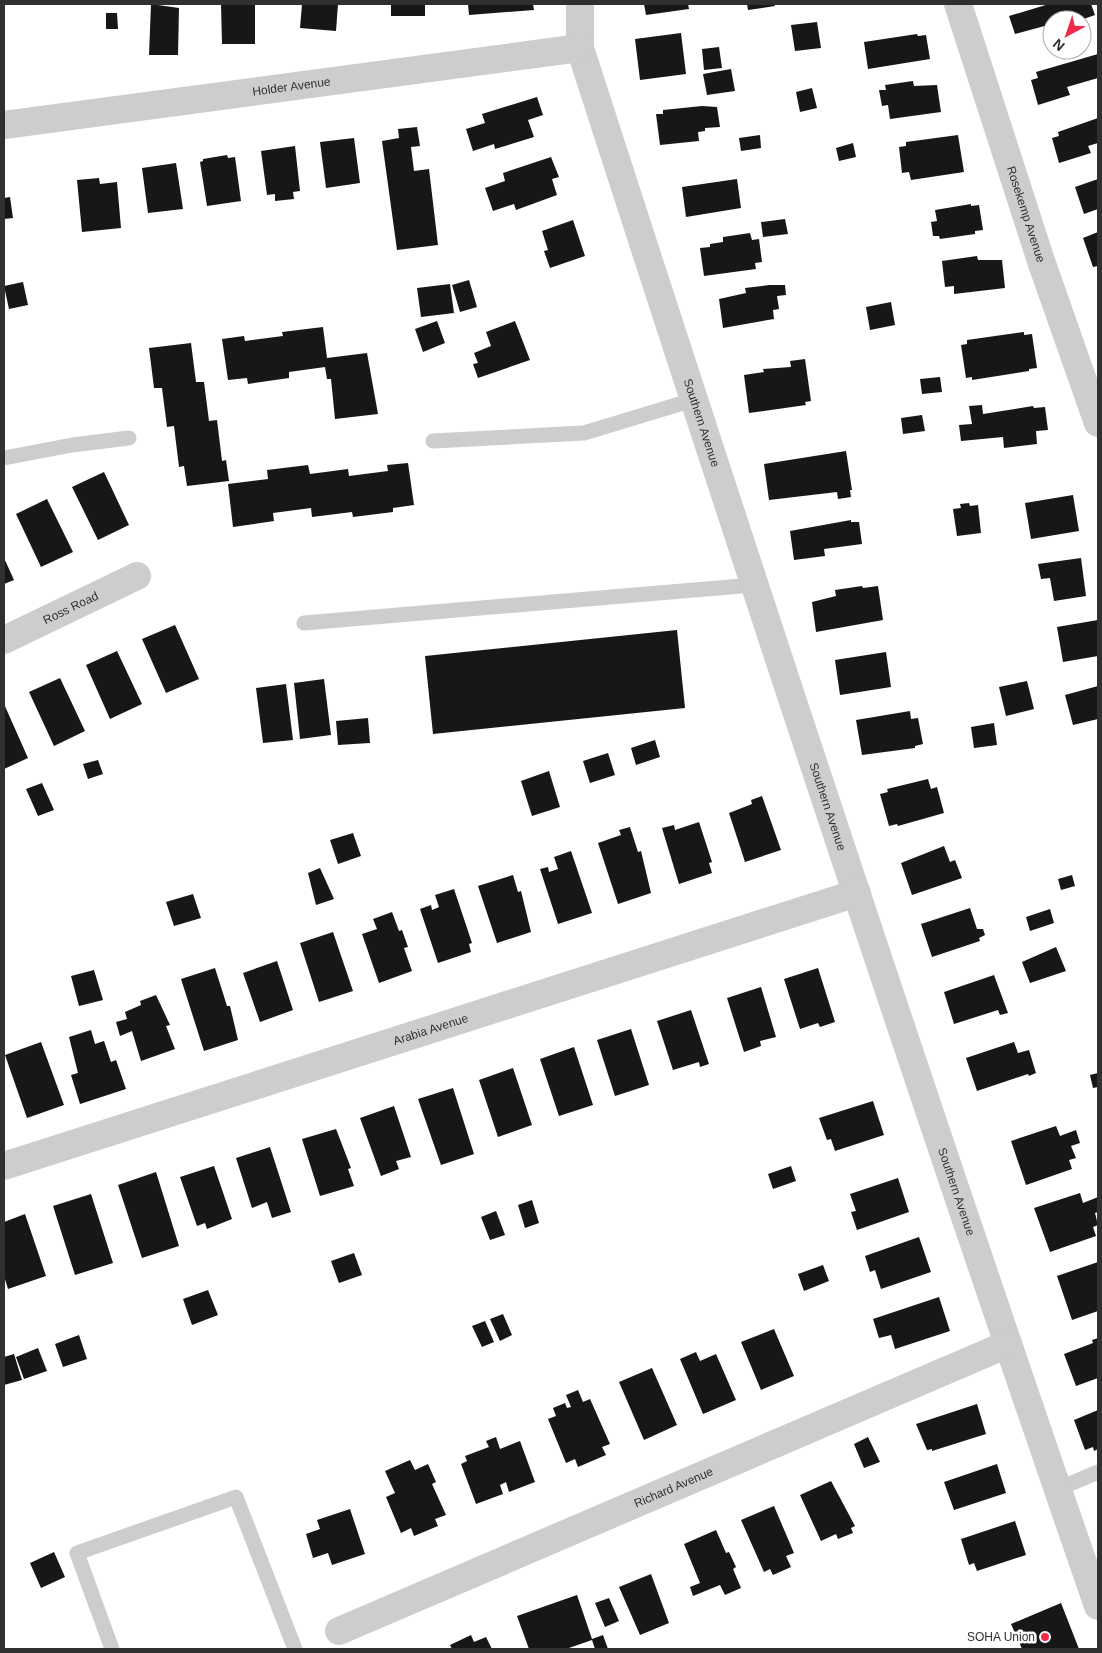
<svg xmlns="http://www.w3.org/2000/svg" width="1102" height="1653" viewBox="0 0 1102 1653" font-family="Helvetica,sans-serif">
	<rect width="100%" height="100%" fill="#fff"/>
	<path fill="#171717" d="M151,4L179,8L178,55H149Z
		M221,4H255V44H222Z
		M302,4H338L336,31L300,28Z
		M391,4H425V16H391Z
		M468,4H533L534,10L469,15Z
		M644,4H688L689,9L646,15Z
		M747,4H774L775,6L748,10Z
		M1049,4H1091L1095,15L1081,20H1052V24L1015,34L1009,16Z
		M106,13H117L118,29H106Z
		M817,22L821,48L795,51L791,25Z
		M681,33L686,74L640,80L635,39Z
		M917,34L918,36L926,35L930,59L868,69L864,42Z
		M719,47L722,68L704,70L702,49Z
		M1098,54V78L1067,87L1070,95L1038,105L1031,80L1038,78L1036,72Z
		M731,69L735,91L707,95L703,74Z
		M913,81L914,86L937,85L941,112L890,119L888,105L882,106L879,90H886L885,85Z
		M812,88L817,108L800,112L796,92Z
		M537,97L543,115L528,120L534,137L495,149L494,144L473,151L466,129L485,123L482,114Z
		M702,106L717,107L720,127L705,128V131L698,132L699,141L660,145L656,114H663V110Z
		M1098,118V143L1088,146L1091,153L1059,163L1052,138L1059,136L1058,132Z
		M417,127L420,146L411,147L414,171L429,169L438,245L397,250L382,141L399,138L398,129Z
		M760,135L761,148L741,151L739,138Z
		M958,135L964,172L911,180L909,172L902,173L899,147L906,146V142Z
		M354,138L360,183L326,188L320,142Z
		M853,143L856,157L839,161L836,148Z
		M295,146L300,191L293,192L294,199L275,201V194L267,195L261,151Z
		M227,155L228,158L235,157L241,201L207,206L200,162L203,161V159Z
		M551,157L559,177L552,179L557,195L516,210L514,204L493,211L485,188L505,181L503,173Z
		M176,163L183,209L148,213L142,168Z
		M99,178L100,184L117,182L121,228L82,232L77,180Z
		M737,179L741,208L686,217L682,187Z
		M1098,179V209L1084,214L1075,187Z
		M10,197L13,218L4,219V198Z
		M971,204V206L979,205L983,230L975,231V234L940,239L939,236H933L931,222L937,221L935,210Z
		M785,219L788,234L763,237L761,222Z
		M573,220L585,256L550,268L544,251L548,250L542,231Z
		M1098,232V266L1093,267L1083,238Z
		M750,233L752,240L759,239L762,262L755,263L756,269L704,276L700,248L710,247V244L723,242V237Z
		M977,256L978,260H1002L1005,288L954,294V286L945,287L942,261Z
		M469,280L477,307L460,312L452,285Z
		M23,282L28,305L9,309L4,286Z
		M450,284L454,313L421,317L417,288Z
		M769,285H785L786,295L777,296L779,309L773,310L774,319L723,328L719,299L746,293L745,288Z
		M891,302L895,325L870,330L866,307Z
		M437,321L445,343L423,352L415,329Z
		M515,321L530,360L478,378L473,364L478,363L474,353L491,346L486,332Z
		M323,327L327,358L367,353L378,414L335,419L331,379H327L325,367L289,372V378L248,384L247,378L228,380L222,339L244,336L245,341L283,336L282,332Z
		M1024,332V335L1032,334L1037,368L1029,369V371L972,380V377L966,378L961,345L967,344V340Z
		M191,343L196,382H204L209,421L217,420L222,461L226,460L229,481L187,486L184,466L179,467L174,426L167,427L162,388H154L149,348Z
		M805,359L811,401L805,402L806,405L749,413L744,375L764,372L763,369L791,367L790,361Z
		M940,377L942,392L922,394L920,379Z
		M982,405L983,414L1033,406L1034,408L1045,407L1048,430L1036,431L1037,444L1004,448L1003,437L961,441L959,425L972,424L969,406Z
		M922,415L925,431L903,434L901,418Z
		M846,451L852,490H850L851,497L838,499L837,492L769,500L764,464Z
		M408,463L414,505L393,508V512L353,517L352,512L312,517L311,508L273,513L274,521L233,527L228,484L268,479L267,470L308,465L310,474L348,469L349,476L388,471L387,465Z
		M104,472L129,525L98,540L72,487Z
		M1073,495L1079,531L1031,539L1025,503Z
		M47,499L73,552L41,567L16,514Z
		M969,503L970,506L978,505L981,533L957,536L953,509L961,508L960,504Z
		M851,520V522H859L862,544L824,549L825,556L794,560L790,531Z
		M4,558L14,580L4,584Z
		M1081,558L1086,596L1054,601L1050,578L1041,579L1038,564Z
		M862,586L863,588L878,586L883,620L816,632L812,602L836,596L835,590Z
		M1098,620V656L1063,662L1057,627Z
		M175,625L199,679L166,693L142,639Z
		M677,630L685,708L433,734L425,656Z
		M117,651L142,704L110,719L86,665Z
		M886,652L891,687L840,695L835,660Z
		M60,678L85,731L54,746L29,692Z
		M324,679L331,735L300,739L294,683Z
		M1027,681L1034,709L1006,716L999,687Z
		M286,684L293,740L263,743L256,688Z
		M1098,686V719L1073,725L1065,695Z
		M4,704L28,758L4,769Z
		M910,711L911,719L918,718L923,744L915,746V748L862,755L856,720Z
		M368,718L370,743L338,745L336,721Z
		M994,723L997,745L974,748L971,727Z
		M655,740L660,757L636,765L631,748Z
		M608,753L615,775L590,783L583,761Z
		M98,760L103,774L88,779L83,764Z
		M549,771L560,807L532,816L521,781Z
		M928,779L931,789L937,787L944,813L898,826L897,824L889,826L880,794L888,792L887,789Z
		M42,783L54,810L38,816L26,789Z
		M762,796L781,850L745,862L729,813L752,804L751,800Z
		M699,822L712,862L709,863L712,873L679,884L662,828L674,825L675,830Z
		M630,827L638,852L641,851L651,893L618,904L598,843L621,835L619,830Z
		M353,833L361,856L338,864L330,840Z
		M944,846L950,862L955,860L962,878L912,895L901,863Z
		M571,851L592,913L558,924L540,869L548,867L549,872L558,869L554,857Z
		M320,868L334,899L316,905L308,873Z
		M513,875L518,892L521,891L531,932L497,943L478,886Z
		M1072,875L1075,886L1061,890L1058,879Z
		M454,889L472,943L469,944L471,952L438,963L420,909L431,905L432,910L439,907L435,895Z
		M193,894L201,918L174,926L166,902Z
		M970,908L977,929H983L985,935L979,938L980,941L932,957L921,924Z
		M1050,909L1054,923L1030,931L1026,917Z
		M392,912L399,931L402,930L408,947L404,948L412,971L379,983L362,934L377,929L373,919Z
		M333,932L353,991L319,1002L300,943Z
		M1056,947L1066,971L1030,983L1022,962Z
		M277,961L293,1010L260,1022L243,973Z
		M215,968L227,1006H230L238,1040L204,1051L181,979Z
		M818,968L835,1022L820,1027L818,1023L800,1029L784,979Z
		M94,970L103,1000L79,1006L71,976Z
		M994,975L1008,1013L1000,1015L998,1010L954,1024L944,992Z
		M761,987L776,1037L760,1041L761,1046L744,1052L727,998Z
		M156,995L170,1025L166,1026L175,1049L141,1061L132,1031L120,1036L116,1022L127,1019L125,1012L141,1005L140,1001Z
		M691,1010L709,1064L700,1067L699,1062L673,1070L657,1021Z
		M631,1029L649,1085L615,1096L597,1040Z
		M91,1030L95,1044L104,1041L111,1062L116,1060L126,1089L80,1104L71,1075L78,1073L69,1037Z
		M41,1042L64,1105L27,1118L5,1055Z
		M1014,1042L1018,1053L1029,1050L1036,1073L1029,1076L1028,1074L977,1091L966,1058Z
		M574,1047L593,1105L559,1116L540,1059Z
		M513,1068L532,1125L498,1137L479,1080Z
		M1098,1073V1087L1093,1088L1090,1075Z
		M453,1088L474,1154L441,1165L418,1099Z
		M873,1101L884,1135L835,1151L831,1139L827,1140L819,1118Z
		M394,1106L411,1157L396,1161L399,1169L381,1176L360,1118Z
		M1056,1126L1060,1136L1076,1130L1080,1143L1071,1146L1076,1158L1069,1160L1072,1169L1026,1185L1011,1141Z
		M336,1129L351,1168L348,1169L354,1186L320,1196L302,1139Z
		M270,1147L291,1212L272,1218L267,1202L252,1208L236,1158Z
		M214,1166L232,1219L207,1229L205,1223L197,1226L180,1177Z
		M791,1166L796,1181L773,1189L768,1174Z
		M156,1172L179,1246L142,1258L118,1185Z
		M898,1178L909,1212L857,1230L851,1212L856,1211L850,1194Z
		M1080,1193L1083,1203L1098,1197V1212L1095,1213L1098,1225L1093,1227L1096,1236L1050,1252L1034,1208Z
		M91,1194L113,1263L75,1275L53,1206Z
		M532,1200L539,1223L525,1228L518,1205Z
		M496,1211L505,1235L490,1240L481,1217Z
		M25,1214L46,1276L8,1289L4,1276V1222Z
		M919,1237L931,1272L881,1289L875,1270L870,1272L865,1256Z
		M354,1253L362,1275L339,1283L331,1261Z
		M1098,1262V1311L1072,1320L1057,1276Z
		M823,1265L829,1281L804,1291L798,1274Z
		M208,1290L218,1315L192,1325L183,1299Z
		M939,1297L950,1331L895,1349L891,1335L879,1338L873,1319Z
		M503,1314L512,1335L500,1341L490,1319Z
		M485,1321L494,1342L482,1347L472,1326Z
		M774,1329L794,1376L761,1390L741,1342Z
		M79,1335L87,1359L63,1367L55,1344Z
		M1098,1338V1378L1076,1386L1064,1354L1093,1343L1092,1340Z
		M38,1348L47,1371L24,1379L16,1357Z
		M696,1352L700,1361L716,1354L736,1400L703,1414L680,1359Z
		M14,1354L22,1380L4,1385V1357Z
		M652,1368L677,1425L644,1440L619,1382Z
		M578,1390L583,1402L590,1399L610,1444L602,1447L606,1455L578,1467L575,1459L566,1463L548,1419L556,1416L553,1408L565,1403L567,1408L571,1407L566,1395Z
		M977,1404L986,1434L932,1451V1449L927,1450L916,1424Z
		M1098,1410V1449L1094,1451L1093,1447L1085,1450L1074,1420Z
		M496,1437L500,1449L520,1441L535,1482L509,1492L506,1482L500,1485L503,1494L476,1504L461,1464L467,1461L465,1456L489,1447L486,1441Z
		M868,1437L880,1462L864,1468L854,1444Z
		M410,1460L415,1470L428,1464L436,1482L432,1484L446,1515L435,1519L438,1526L414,1536L411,1528L401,1533L386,1497L395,1493L385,1471Z
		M997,1464L1006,1493L954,1510L944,1482Z
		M831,1481L855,1526L851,1528L853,1533L838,1539L836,1534L821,1541L800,1495Z
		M774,1506L794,1553L786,1556L791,1567L773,1575L770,1569L764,1572L741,1520Z
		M350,1509L365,1554L332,1565L328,1553L313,1558L306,1534L320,1529L317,1520Z
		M1015,1521L1026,1555L977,1571L974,1563L969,1565L961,1539Z
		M716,1530L726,1553L729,1552L736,1567L733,1569L741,1588L725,1595L720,1585L693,1596L690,1587L700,1583L684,1544Z
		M54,1552L65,1577L41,1588L30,1563Z
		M651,1574L669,1623L640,1635L619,1587Z
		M577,1595L592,1639L603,1635L608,1649H595L592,1640L566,1649H529L517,1616Z
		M609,1598L619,1621L605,1627L595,1603Z
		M1061,1603L1079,1649H1022L1011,1624Z
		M471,1635L474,1642L486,1637L492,1649H452L450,1645Z"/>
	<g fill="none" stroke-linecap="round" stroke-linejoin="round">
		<path stroke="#cdcdcd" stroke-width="15" d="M433,441L584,433L693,400
			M4,458L72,445L129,438
			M304,623L753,585
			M1058,1489L1098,1472
			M112,1649L77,1553L236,1497L295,1649"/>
		<g stroke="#cdcdcd" stroke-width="28">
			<path id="s1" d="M580,4V48C748,569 919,1089 1098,1606"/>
			<path id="s2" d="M958,4L1041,261L1098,423"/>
			<path id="s3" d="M4,125L580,48"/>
			<path id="s4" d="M4,640L137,576"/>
			<path id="s5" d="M4,1166L857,893"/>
			<path id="s6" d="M339,1631L1008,1344"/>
		</g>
	</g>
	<circle fill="#f02a48" stroke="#fff" stroke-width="2" cx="1045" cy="1637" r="5"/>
	<g text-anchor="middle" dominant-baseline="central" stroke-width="5" stroke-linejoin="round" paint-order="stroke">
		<g font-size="12" fill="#303030" stroke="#fff">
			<text stroke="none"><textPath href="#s3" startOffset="290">Holder Avenue</textPath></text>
			<text stroke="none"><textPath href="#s2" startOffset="221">Rosekemp Avenue</textPath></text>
			<text stroke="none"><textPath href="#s1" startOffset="438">Southern Avenue</textPath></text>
			<text stroke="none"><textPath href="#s4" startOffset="74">Ross Road</textPath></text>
			<text stroke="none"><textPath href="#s1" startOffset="842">Southern Avenue</textPath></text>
			<text stroke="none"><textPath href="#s5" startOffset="448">Arabia Avenue</textPath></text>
			<text stroke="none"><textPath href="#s1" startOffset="1248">Southern Avenue</textPath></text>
			<text stroke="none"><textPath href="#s6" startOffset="364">Richard Avenue</textPath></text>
		</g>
		<g font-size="12" fill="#303030" stroke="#fff" text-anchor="end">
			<text x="1035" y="1637">SOHA Union</text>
		</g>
	</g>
	<rect width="1102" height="1653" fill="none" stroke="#303030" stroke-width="10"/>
	<g transform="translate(1067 35) rotate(220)"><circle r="24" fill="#ffffff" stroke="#acacac"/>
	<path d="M0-4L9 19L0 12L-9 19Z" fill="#f02a48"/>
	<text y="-8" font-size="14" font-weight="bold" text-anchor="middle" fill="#303030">N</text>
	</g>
</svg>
